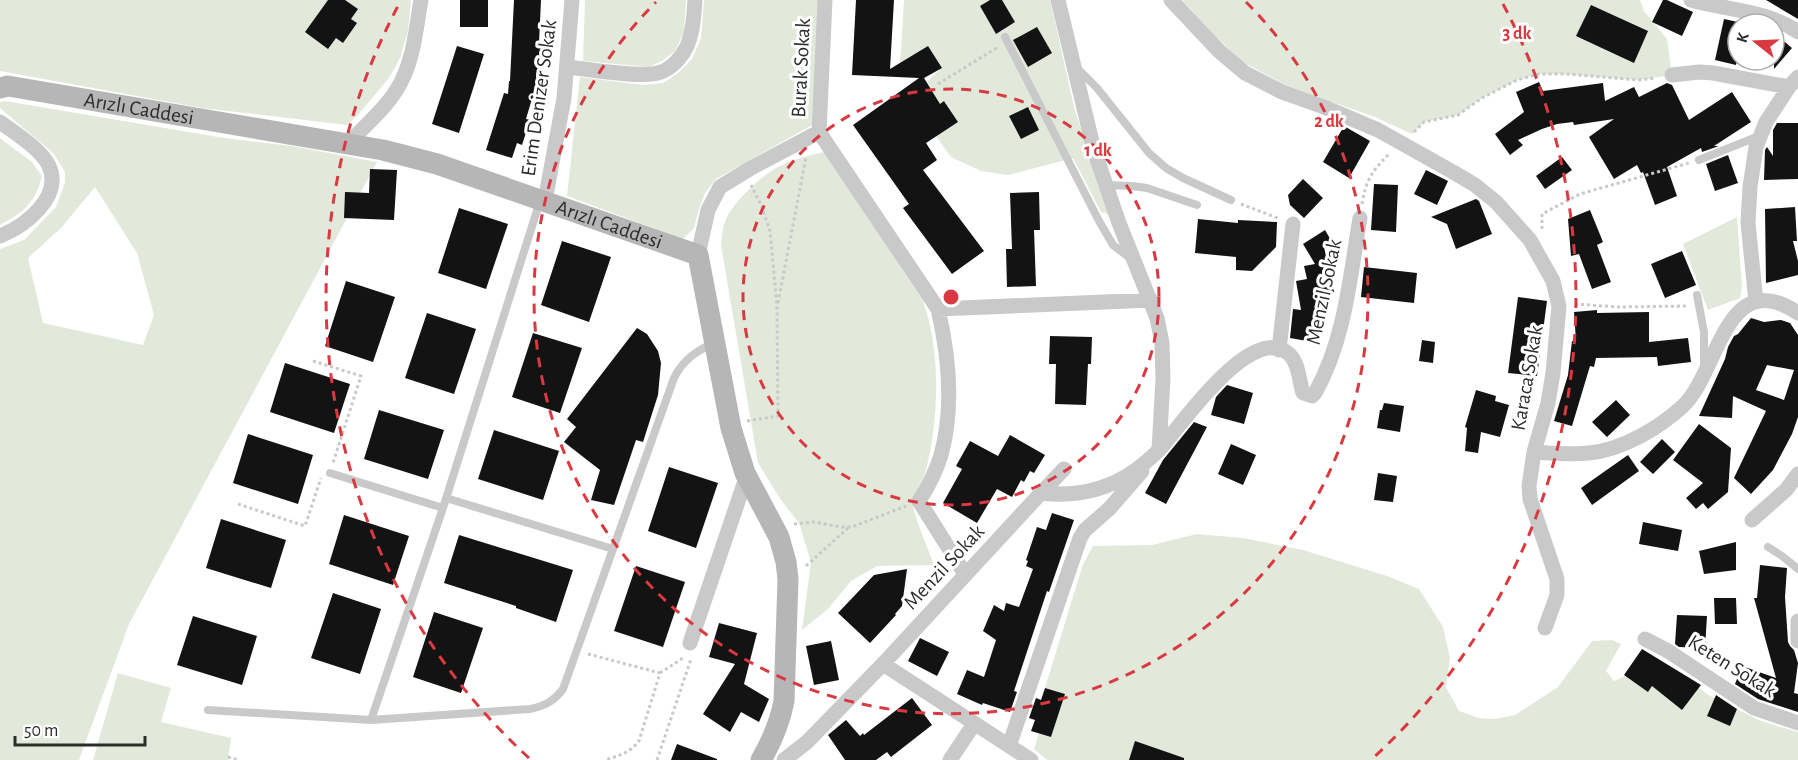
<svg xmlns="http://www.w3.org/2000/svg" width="1798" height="760" viewBox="0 0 1798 760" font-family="'Alegreya Sans',sans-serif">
	<rect width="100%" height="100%" fill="#fff"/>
	<path fill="#e2e9da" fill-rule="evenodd" d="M0,0H411L408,31L400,58L389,78L357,116L347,125L202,108L0,71Z
		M585,0H686L684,32L675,51L662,61L649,67L583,61Z
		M704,0H818L812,125L716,179L705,193L699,209L694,228L683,239L567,196L580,77L643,85L663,83L678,73L692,59L701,38Z
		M904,0H1050L1075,111L1110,215L1101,212L1073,158L1008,175L981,171L951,157L936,136L958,122L945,101L940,104L927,82L941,68L928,46L900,64Z
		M1182,0H1640L1644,11L1667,39L1672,75L1639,80L1565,74H1539L1517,80L1482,98L1458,115L1424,122L1412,134L1375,117L1287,86L1241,61L1212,33Z
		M5,101L224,138L292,146L377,162L129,624L79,760H0V249L24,240L56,207L65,183V172L54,154L0,108V102ZM95,187L137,253L154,315L143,345L43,323L28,258L61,228Z
		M0,138L32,162L42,176C35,203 24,212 0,225Z
		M825,152L923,301C941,351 939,418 926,470C923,480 914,494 913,504C913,514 930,553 934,565L877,566L851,581L828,609L802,630L811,562L799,523L781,500L758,463L721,245C722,238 722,229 725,222C730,205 760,177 776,168C791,160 808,155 825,152Z
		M1737,217L1742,287L1740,298L1708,310L1683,244Z
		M1197,534L1243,538L1303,550L1387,576L1419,589L1443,627L1450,658L1446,687L1459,711L1479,718L1495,719L1515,715L1558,687L1592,641L1612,640L1621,644L1606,671L1614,681L1634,672L1671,668L1710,696L1761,721L1798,732V760H1047L1034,749L1039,733L1051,737L1065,694L1045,688L1083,564L1093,546L1152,545Z
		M118,673L171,688L161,722L231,738L228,760H93Z"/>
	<path fill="#131313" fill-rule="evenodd" d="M328,0H345L358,9L351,19L357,23L343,43L336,38L328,49L305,32Z
		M460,0H488V27H460Z
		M514,0H541L539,43H544L543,69H537L536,85L526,119L530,120L522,145L517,143L512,158L486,150L504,93L508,94L509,81H510Z
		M856,0H894L890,69L928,46L942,68L924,78L940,104L944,101L958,122L926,143L937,160L923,170L984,251L952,274L903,208L909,204L853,125L919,78L852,75Z
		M990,0H1002L1015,22L996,34L980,6Z
		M1663,0H1667L1693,12L1682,36L1652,22Z
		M1766,0H1798V19Z
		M1591,5L1648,31L1634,63L1576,36Z
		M1724,19L1738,22V56L1736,65L1715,60Z
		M1037,27L1052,53L1028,67L1013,40Z
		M1774,33L1792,48L1774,69Z
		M457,46L484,54L459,133L432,124Z
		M1539,82L1543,91L1603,83L1605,101L1634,87L1639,97L1667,83L1672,85L1689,120L1732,92L1751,122L1714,146H1719L1702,152L1701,148L1667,167L1677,196L1655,205L1643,172L1641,173L1637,165L1614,179L1589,137L1614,119L1574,125L1573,122L1557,124L1542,129L1518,140L1523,145L1510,155L1495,134L1524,112L1516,92Z
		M1028,107L1039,130L1021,139L1009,116Z
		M1777,123H1798V179L1764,180L1765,150L1767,147L1773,156V130Z
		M1344,126L1370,141L1349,178L1323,162Z
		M1728,155L1738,183L1715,191L1706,164Z
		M1562,157L1572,170L1545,189L1536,176Z
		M370,169L397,170L394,220L344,218L345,192L369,193Z
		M1426,170L1448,181L1437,205L1414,194Z
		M1303,179L1323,198L1304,218L1290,205L1288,195Z
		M1374,184L1398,185L1396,232L1371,230Z
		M1039,192L1040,230H1034L1036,286L1007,287L1006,249H1012L1010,193Z
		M1476,199L1479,201L1492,234L1456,249L1447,224L1431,217Z
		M1795,207L1797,241H1793L1798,261V275L1766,283L1765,209Z
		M459,208L508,224L486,289L438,273Z
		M1590,210L1603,242L1597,245L1611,282L1592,289L1579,254L1571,256L1568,219Z
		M1198,219L1238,223V220L1277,222L1276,247L1252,271L1236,270V257L1195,253Z
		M1325,230L1332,242L1324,247L1334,292L1326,294L1318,343L1290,338L1293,309L1301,310L1296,281L1307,279L1304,266L1315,264L1303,244Z
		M562,241L611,257L589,322L541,305Z
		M1682,251L1696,285L1665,298L1651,264Z
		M1364,267L1417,273L1414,303L1361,297Z
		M346,281L395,297L373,362L325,346Z
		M1518,297L1547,301L1537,376L1508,373Z
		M1597,310V313L1649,312V342L1688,338L1691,362L1658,366L1657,357L1596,358L1594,367L1590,366L1572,426L1554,421L1568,375L1572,341H1576L1574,312Z
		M427,313L476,329L454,394L405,378Z
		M1751,318L1764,322L1781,320L1790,323L1798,335V417L1792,434L1773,470L1751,494L1734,478L1766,411L1733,396L1732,418L1699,416L1725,359L1728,347L1734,336L1738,334ZM1767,365L1794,370L1784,400L1756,390Z
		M637,328L647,334L658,351L661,363L658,395L643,442L636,440L614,505L591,500L600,470L564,442L576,427L567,419Z
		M533,333L582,348L560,413L512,397Z
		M1050,336L1092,337L1091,364H1088L1086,405L1055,404L1056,364H1049Z
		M1422,340L1435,342L1433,363L1419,361Z
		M285,363L350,384L334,433L270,412Z
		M1227,385L1253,393L1244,424L1211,415L1216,397Z
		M1476,390L1496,396L1495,401L1509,405L1500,437L1481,432L1478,453L1465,451L1467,428L1465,427Z
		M1616,400L1630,415L1607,437L1592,422Z
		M1384,403L1404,406L1400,432L1377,428L1380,410H1382Z
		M379,410L444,430L428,479L364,459Z
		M1194,422L1207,427L1166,504L1145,493L1163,460Z
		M1699,424L1731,448L1728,492L1708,509L1703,503L1696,509L1686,498L1703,483L1673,460Z
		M494,430L559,451L543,500L478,479Z
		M248,434L313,455L298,504L233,483Z
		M1010,435L1045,455L1034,473L1030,471L1024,482L1021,480L1012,497L997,489L977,523L943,503L962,469L956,466L970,441L998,456Z
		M1662,439L1675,452L1653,474L1640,462Z
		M1231,444L1256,455L1243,485L1218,474Z
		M1628,455L1639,471L1592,505L1581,488Z
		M669,467L718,483L696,548L648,531Z
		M1378,473L1397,476L1393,502L1374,500Z
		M1052,513L1074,520L1049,592L1047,591L1014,691L1017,692L1010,712L983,703L982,705L957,694L967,670L984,677L996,640L983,631L994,605L1004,611L1006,603L1019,607L1033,569L1026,566L1028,561L1026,560L1037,527L1046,530Z
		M344,515L409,536L393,585L329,564Z
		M221,519L286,540L271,588L206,568Z
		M1643,522L1682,530L1678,551L1639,544Z
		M459,535L573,570L556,622L516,608V606L444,583Z
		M1736,542V570L1704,574L1699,551Z
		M1760,565L1787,568L1785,597L1788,642L1790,646L1794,650L1798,663L1794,693L1798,694V712L1758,699L1735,684L1742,666L1776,678L1754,598H1757Z
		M636,566L685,582L663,647L614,631Z
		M907,569L902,606L895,614L896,615L870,643L838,613L874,575Z
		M333,593L381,609L360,674L311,658Z
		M1714,598H1736L1737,624H1715Z
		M434,612L483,628L461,693L413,677Z
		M1677,615L1707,616L1705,648L1679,647L1675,644Z
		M193,616L257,636L242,685L177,665Z
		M719,623L757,633L744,684L769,699L759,722L741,712L730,732L703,714L735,664L709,657Z
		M920,638L949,652L937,676L908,661Z
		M831,641L839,680L814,685L806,646Z
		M1642,649L1701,685L1682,710L1652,686L1648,692L1624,675Z
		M1045,688L1065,694L1051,737L1031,731L1035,720L1029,718L1036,698L1041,700Z
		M1716,695L1737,709L1730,726L1707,716Z
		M912,698L932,725L891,757L887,752L876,760H845L828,735L846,720L860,736L863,733L864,735Z
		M1135,741L1184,758V760H1129Z
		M677,744L717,759V760H671Z"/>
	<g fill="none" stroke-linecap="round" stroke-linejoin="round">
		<path stroke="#c9c9c9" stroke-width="3" stroke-dasharray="3 3" stroke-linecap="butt" d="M938,84L998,47
			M1414,132L1424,122L1458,115L1482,98L1517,80L1539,74H1565L1639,80L1656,78
			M1241,204L1280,219
			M1362,204C1366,180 1372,171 1389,154
			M1542,229V214L1580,194L1689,163
			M778,303L806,157
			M1575,304L1618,307L1688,306
			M313,361L361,376L333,463
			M747,421L778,416L777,307L770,231L761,205L751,185
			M238,504L305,526L321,478
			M794,524L813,522L842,527H852L906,506
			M806,566L848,528
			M588,654L660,673L639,741C630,753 618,756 604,760
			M660,673L683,658
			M228,757L239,760
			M657,760L691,659"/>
		<path stroke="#c9c9c9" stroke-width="8" d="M1005,37L1099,221L1113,245L1130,258
			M1078,69L1097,88L1149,153L1166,168L1183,178L1231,200
			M1699,160L1759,136
			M1106,185L1132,186L1147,188L1197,205
			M1697,295L1704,332V365
			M330,473L443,508
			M446,498L613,549
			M1768,547L1782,556L1798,569
			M208,710L371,720L530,709C545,706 554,701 563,689L674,378C683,360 696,351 714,343
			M371,720L443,508L540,201"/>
		<path stroke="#c9c9c9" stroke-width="15" d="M1058,0L1094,150L1119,223L1157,318L1162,343L1163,379L1159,450
			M1171,0L1219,51L1245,73L1282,92L1324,107L1378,130L1453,172L1475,185L1496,202L1530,240L1553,281L1559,306L1553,373L1548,403L1534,452C1552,453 1571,455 1589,453C1622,450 1659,428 1683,406C1719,372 1725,264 1798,313
			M1691,0C1726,10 1767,10 1798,32
			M567,67C588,69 644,79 661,72C672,68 682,57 687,46C693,32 694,15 695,0
			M1672,75L1699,72L1713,73L1789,87
			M0,122C14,132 42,150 49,166C63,197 25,226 0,236
			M819,132L938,309C949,356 954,408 941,455C936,472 928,487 919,501L965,574
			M349,143C366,124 389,106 401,82C414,57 416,28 421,0
			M545,201L564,98L572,0
			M698,255L708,210L720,187L751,168L819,132L825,0
			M1756,302L1748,223L1750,187L1756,147L1766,122L1789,87L1798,77
			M938,309L1151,300
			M1279,350L1293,224
			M1534,452L1529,486L1530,499L1557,579V595L1545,628
			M1041,493L1064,469
			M1752,520L1786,490L1798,474
			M1798,621V641
			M1645,639L1668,651L1754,708L1798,723
			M690,643L747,475
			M883,664L1031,760
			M1009,746L1080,538L1085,530L1110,508L1142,471
			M784,760L807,742L883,664L1041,493C1075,497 1105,491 1133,472C1143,465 1153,456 1161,448C1181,425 1252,321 1289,354C1299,363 1299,381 1303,393L1312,396L1315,393C1345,340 1350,277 1360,218
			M950,760L974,724"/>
		<path stroke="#b6b6b6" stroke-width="21" id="s1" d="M0,88L8,86L383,150L437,164L698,255L731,428L745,473L779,537L786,562L788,579L784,701C780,722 772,741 761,760"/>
	</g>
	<g fill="none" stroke="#d93940" stroke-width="3" stroke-dasharray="10 8">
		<circle cx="951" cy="297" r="208"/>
		<path d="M1246 2A417 417 0 1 1 656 2"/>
		<path d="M529 758A625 625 0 0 1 399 4M1503 4A625 625 0 0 1 1373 758"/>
	</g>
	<g text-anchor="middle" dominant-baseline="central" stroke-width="6" stroke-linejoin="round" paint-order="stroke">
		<g font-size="21" fill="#2c2c2c" stroke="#fff">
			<text transform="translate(801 68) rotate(-87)">Burak Sokak</text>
			<text transform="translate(539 98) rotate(-82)">Erim Denizer Sokak</text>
			<text stroke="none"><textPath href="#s1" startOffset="141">Arızlı Caddesi</textPath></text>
			<text stroke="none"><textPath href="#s1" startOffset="627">Arızlı Caddesi</textPath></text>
			<text transform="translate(1324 292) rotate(-78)">Menzil Sokak</text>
			<text transform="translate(1527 378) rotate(-80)">Karaca Sokak</text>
			<text transform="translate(944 567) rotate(-47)">Menzil Sokak</text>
			<text transform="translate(1732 666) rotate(32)">Keten Sokak</text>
		</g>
	</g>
	<circle cx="951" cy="297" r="9" fill="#d93940" stroke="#fff" stroke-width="3"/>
	<g font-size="18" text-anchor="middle" font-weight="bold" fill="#d93940" stroke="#fff" stroke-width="6" stroke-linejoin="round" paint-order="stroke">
		<text x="1517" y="39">3 dk</text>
		<text x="1329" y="127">2 dk</text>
		<text x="1098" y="156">1 dk</text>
	</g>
	<g transform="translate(1756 42) rotate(288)"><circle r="28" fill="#ffffff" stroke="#ababab" stroke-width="1.5"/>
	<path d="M0-4.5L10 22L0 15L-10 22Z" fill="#d93940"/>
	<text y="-9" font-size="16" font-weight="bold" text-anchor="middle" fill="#2c2c2c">K</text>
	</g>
	<path d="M15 736v9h130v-9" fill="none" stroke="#2c2c2c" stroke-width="3"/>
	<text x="24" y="736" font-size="18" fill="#2c2c2c" stroke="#ffffff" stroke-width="4.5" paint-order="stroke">50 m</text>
</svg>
